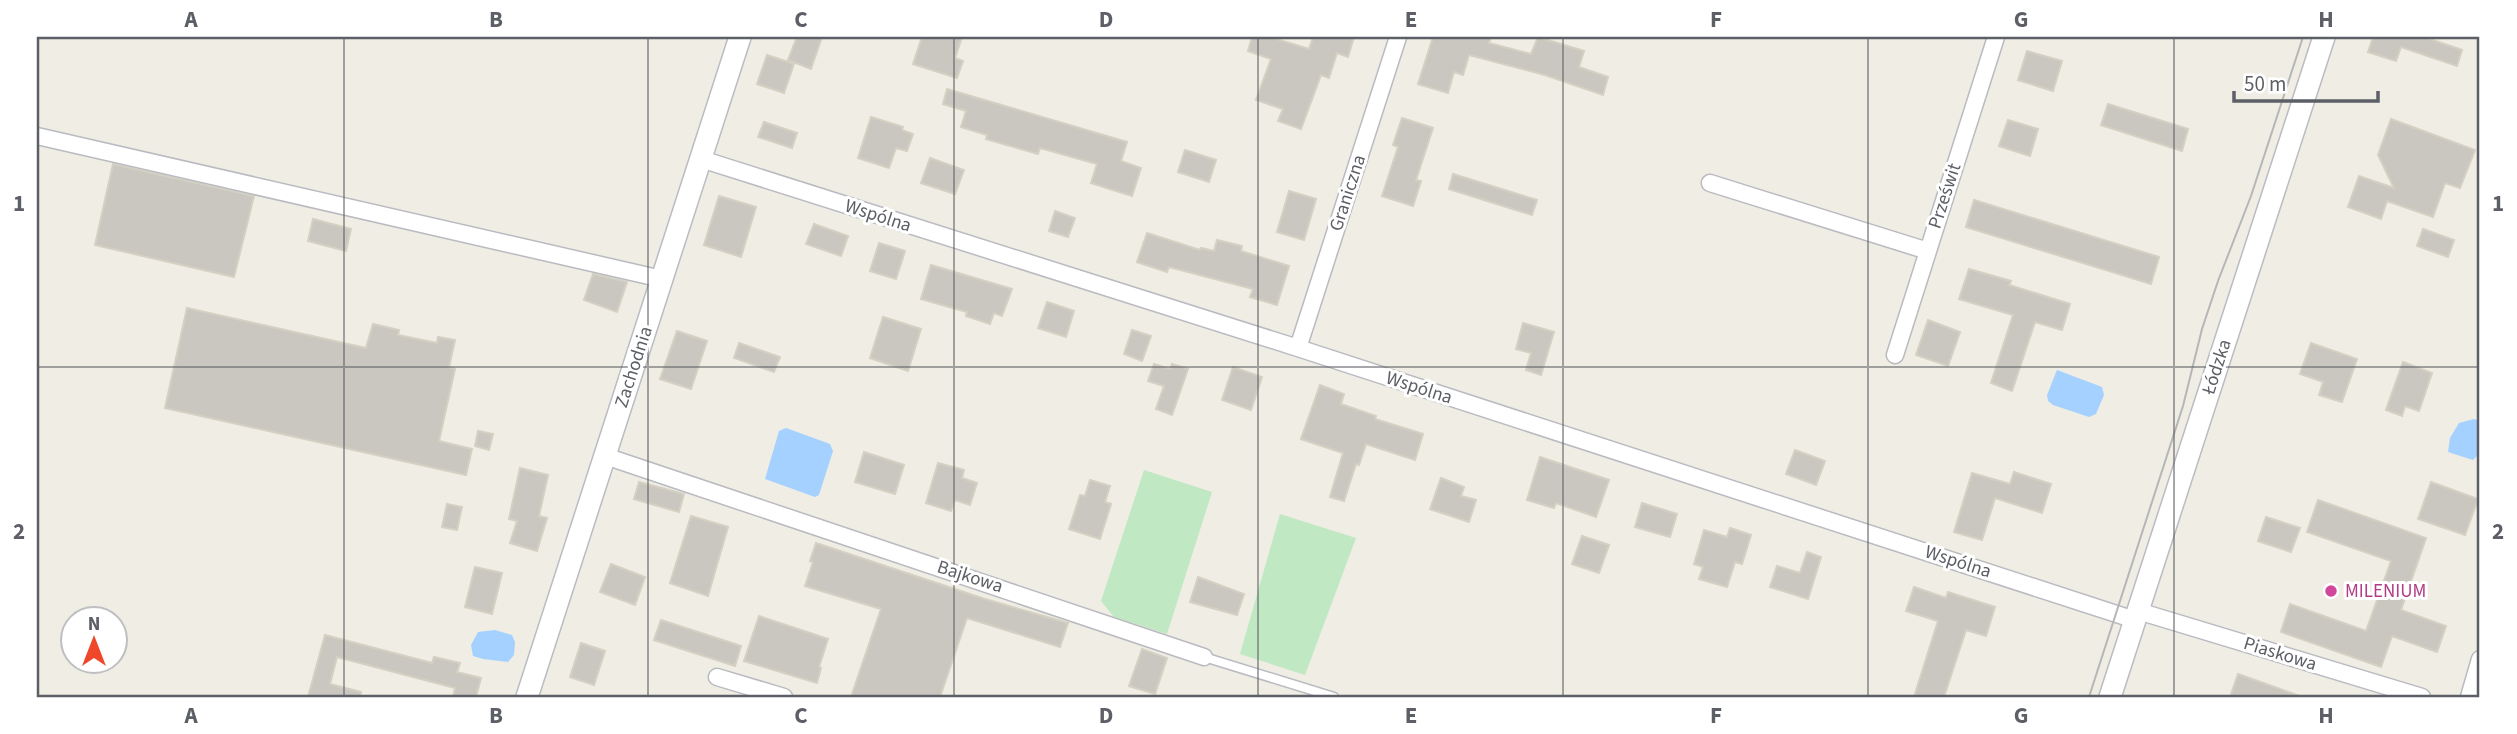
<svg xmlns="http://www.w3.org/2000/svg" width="2517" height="734" viewBox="0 0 2517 734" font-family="'Source Sans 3',sans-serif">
	<rect width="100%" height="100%" fill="#efede4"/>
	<path fill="#c0e8c3" d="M1144,470L1212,492L1167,634L1114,617L1101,601Z
		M1280,514L1356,538L1305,675L1240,654Z"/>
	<path fill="#a4d1ff" d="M2057,370L2102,387L2104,395L2096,414L2089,417L2053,405L2048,401L2047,395Z
		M2474,419L2480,421V453L2473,460L2448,452L2450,438L2459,423Z
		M786,428L830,444L833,451L819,495L815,497L765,479L779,431Z
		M495,630L512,635L515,642L514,655L508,662L483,659L473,656L471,645L478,632Z"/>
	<path fill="#cac7c1" stroke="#d4d0c2" stroke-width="2" d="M797,37H822L811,69L788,60Z
		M922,37H962L955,58L963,61L957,78L913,64Z
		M1252,37H1270L1309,49L1313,37H1354L1348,57L1337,53L1329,78L1321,75L1301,129L1278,121L1283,109L1256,100L1271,59L1248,51Z
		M1433,37H1491L1489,43L1531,54L1538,37L1584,51L1579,67L1608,77L1603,95L1545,75L1469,55L1463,75L1454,72L1448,93L1418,84Z
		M2373,37H2424L2462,50L2457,66L2401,47L2396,61L2368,52Z
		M2027,51L2062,61L2053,91L2018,80Z
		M767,55L794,64L784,93L757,84Z
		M947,89L1127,142L1121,161L1141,168L1132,196L1091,183L1097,164L1040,148L1038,154L986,139L987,135L961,127L966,111L943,104Z
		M2108,104L2188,129L2182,151L2101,125Z
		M871,117L903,127L902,130L913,134L907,151L896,148L889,168L858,158Z
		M1402,118L1433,128L1416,180L1421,181L1413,206L1382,196L1398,147L1393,145Z
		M2391,119L2475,150L2460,188L2445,183L2433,217L2387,201L2381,219L2348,207L2359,176L2394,188L2378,155Z
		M2008,120L2038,129L2030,156L1999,146Z
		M764,122L797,133L792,148L758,137Z
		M1185,150L1216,160L1209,182L1178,172Z
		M930,158L964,170L955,194L921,183Z
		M113,164L254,196L234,277L95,245Z
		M1453,174L1537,200L1532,215L1449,189Z
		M1289,191L1316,199L1304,240L1277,232Z
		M719,196L756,207L741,257L704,245Z
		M1974,200L2159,257L2151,284L1966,227Z
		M1055,211L1075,218L1068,237L1049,231Z
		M313,219L351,229L346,251L308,241Z
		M814,224L848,236L841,256L806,244Z
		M2423,229L2454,240L2448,257L2417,246Z
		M1147,233L1200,250L1201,248L1214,251L1217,240L1242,246L1241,251L1289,266L1277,305L1250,297L1253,289L1169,267L1167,272L1137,262Z
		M879,243L905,251L896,279L870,271Z
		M931,265L1012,289L1002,316L994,313L990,324L966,316L967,312L921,299Z
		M1969,269L2011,281L2009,285L2070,304L2062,330L2035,322L2012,391L1991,383L2013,315L1959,299Z
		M593,274L627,282L617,312L584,300Z
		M1047,302L1074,311L1066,337L1038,328Z
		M187,308L366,348L373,324L399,330L398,335L437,343L438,337L455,340L449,367L455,369L439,441L472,449L466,475L165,408Z
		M883,317L921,329L908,371L870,358Z
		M1928,320L1960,332L1948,366L1916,355Z
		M1523,323L1554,332L1541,375L1526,370L1531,353L1516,349Z
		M1132,330L1151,336L1142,361L1124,354Z
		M677,331L707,341L691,389L660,379Z
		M739,343L780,357L774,372L734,358Z
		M2311,343L2357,359L2342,402L2319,395L2323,382L2300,374Z
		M2403,362L2432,373L2419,411L2405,406L2402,416L2386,410Z
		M1154,364L1170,369L1172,364L1188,369L1172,415L1156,409L1164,386L1148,381Z
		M1233,367L1262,377L1251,410L1222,400Z
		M1320,385L1344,394L1341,404L1376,416L1375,419L1423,434L1415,460L1366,444L1359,465L1356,464L1344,501L1330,497L1343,453L1301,439Z
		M478,431L493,434L489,450L475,446Z
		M1795,450L1825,461L1816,485L1786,474Z
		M864,452L904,465L895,494L855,482Z
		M1540,457L1609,480L1596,517L1556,503L1554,508L1527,500Z
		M938,463L964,470L962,478L977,483L970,505L955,500L951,511L926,503Z
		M520,468L548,475L539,516L547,518L537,551L510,543L517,521L509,519Z
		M2014,472L2051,484L2042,513L1995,498L1982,540L1954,532L1972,473L2010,484Z
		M1441,478L1464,487L1461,496L1476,500L1469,522L1430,509Z
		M1090,480L1110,486L1105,502L1111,504L1100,539L1069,529L1080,495L1085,496Z
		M639,482L684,494L679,512L634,499Z
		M2431,482L2478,499L2465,535L2418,519Z
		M2318,500L2426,538L2401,610L2446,626L2437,652L2392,636L2381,667L2281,632L2290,604L2366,631L2391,561L2307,532Z
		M1642,503L1677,514L1670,537L1635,527Z
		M447,504L462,507L457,530L442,527Z
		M691,516L728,527L708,596L670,583Z
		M2266,517L2300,528L2291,552L2258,541Z
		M1730,528L1751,535L1742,564L1735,562L1727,587L1699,579L1703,567L1694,564L1704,530L1727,537Z
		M1582,536L1609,545L1599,573L1572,564Z
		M816,543L985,599L1068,623L1060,647L967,618L940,697H851L881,609L805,586L813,562L810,561Z
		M1807,552L1821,557L1808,599L1770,587L1777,566L1800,573Z
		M611,564L645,577L635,605L600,592Z
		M475,567L502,573L492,614L465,607Z
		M1198,577L1244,594L1237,615L1190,602Z
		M1914,587L1946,598L1948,592L1995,607L1986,636L1966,630L1944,697H1914L1938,621L1906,611Z
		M759,616L828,639L819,667L821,668L817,683L744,661Z
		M661,620L741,646L735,666L654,640Z
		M325,635L432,663L434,657L460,663L457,672L481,678L476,697H453L455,688L337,657L330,684L361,692L360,697H308Z
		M581,643L605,651L594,685L570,677Z
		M1142,649L1167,658L1155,694L1129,686Z
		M2238,674L2297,695L2296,697H2230Z"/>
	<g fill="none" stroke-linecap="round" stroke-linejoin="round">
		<defs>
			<path id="lane" d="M1204,657L1334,697"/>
			<path id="street" d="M37,136L662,279
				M701,159L1298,348L2135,620
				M1710,183L1928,251
				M1298,348L1398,37
				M1895,355L1996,37
				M605,456L1204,657
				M2138,611L2422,697
				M717,677L784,697
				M2469,697L2480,659"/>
			<path id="secondary" d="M527,697L740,37
				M2110,697L2324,37"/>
		</defs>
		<use href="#lane" stroke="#b9bbc1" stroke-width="11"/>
		<use href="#street" stroke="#b9bbc1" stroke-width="19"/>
		<use href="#secondary" stroke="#babcc3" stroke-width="24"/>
		<use href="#lane" stroke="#fff" stroke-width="8"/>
		<use href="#street" stroke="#fff" stroke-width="16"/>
		<use href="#secondary" stroke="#fff" stroke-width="21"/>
		<path stroke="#b5b6b6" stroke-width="2" d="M2089,697L2183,406L2202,329L2218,281L2251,196L2303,37"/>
	</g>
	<path fill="none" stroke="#5c5f65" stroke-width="2" stroke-opacity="0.55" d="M344,37V697M648,37V697M954,37V697M1258,37V697M1563,37V697M1868,37V697M2174,37V697M37,367H2480"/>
	<circle fill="#d1479c" stroke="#fff" stroke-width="2.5" cx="2331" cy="591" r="7"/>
	<g text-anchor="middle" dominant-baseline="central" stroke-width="6" stroke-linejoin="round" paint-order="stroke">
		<g font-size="19" fill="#5c5f65" stroke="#fff">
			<text transform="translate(1348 193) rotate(-72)">Graniczna</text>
			<text transform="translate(1945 196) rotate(-72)">Prześwit</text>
			<text transform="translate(878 216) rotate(18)">Wspólna</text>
			<text transform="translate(634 367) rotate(-72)">Zachodnia</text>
			<text transform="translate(2217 367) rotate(-72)">Łódzka</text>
			<text transform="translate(1419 388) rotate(18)">Wspólna</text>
			<text transform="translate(1958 562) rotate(18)">Wspólna</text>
			<text transform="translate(970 577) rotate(18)">Bajkowa</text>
			<text transform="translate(2280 654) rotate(17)">Piaskowa</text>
		</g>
		<g font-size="19" fill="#b23c85" stroke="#fff" text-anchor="start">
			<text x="2345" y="591">MILENIUM</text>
		</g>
	</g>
	<rect width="2517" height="734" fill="none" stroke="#ffffff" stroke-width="77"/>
	<g transform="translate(94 640)"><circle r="33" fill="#ffffff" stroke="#bebfc1" stroke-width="2"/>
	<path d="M0-5L12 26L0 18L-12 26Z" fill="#ef472a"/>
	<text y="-10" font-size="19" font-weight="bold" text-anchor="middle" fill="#5c5f65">N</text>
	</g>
	<path d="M2234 91v10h144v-10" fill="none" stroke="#5c5f65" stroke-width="3.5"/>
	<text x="2244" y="91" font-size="21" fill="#5c5f65" stroke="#ffffff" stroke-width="5" paint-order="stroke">50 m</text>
	<rect x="38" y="38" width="2440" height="658" fill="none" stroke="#5c5f65" stroke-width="2.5"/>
	<g font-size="23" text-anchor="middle" font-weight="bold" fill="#5c5f65">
		<text x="191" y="27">A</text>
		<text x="496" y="27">B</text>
		<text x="801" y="27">C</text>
		<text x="1106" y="27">D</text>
		<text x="1411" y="27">E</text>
		<text x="1716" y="27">F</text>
		<text x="2021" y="27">G</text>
		<text x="2326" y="27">H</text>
		<text x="19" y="211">1</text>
		<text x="2498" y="211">1</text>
		<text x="19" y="539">2</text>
		<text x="2498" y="539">2</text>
		<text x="191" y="723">A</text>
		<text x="496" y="723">B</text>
		<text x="801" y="723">C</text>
		<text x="1106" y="723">D</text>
		<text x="1411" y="723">E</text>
		<text x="1716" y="723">F</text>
		<text x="2021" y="723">G</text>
		<text x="2326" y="723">H</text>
	</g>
</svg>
